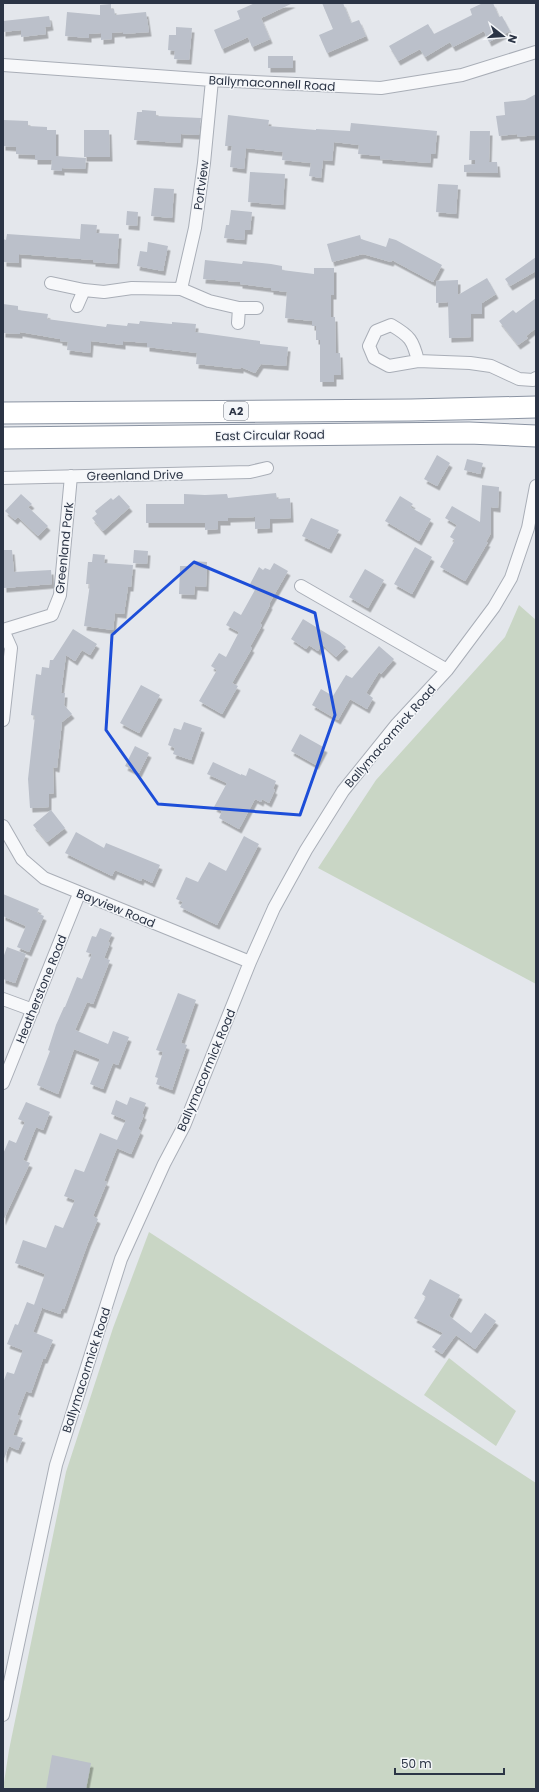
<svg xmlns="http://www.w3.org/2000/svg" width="539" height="1792" viewBox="0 0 539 1792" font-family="Poppins,sans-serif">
	<defs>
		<filter id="shadow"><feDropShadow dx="2.5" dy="4.5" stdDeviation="0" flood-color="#0004"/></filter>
	</defs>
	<rect width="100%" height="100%" fill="#e4e7ec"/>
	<path fill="#c9d6c5" d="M519,605L536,620V984L318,868L376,780L505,637Z
		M149,1232L536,1483V1789H3L9,1750L66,1472L113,1328Z
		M449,1358L516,1411L496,1446L424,1395Z"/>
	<path fill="#bbc0ca" filter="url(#shadow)" d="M255,3H293L261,18L270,39L252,47L248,37L222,49L214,30L240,19L237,11Z
		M322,3H343L351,23L359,20L366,36L327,53L319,35L333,29Z
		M483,3H493L499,17L502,16L510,31L489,42L484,31L453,47L450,42L425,57L420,49L398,61L389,46L428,24L434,34L472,15L470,9Z
		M111,4V9H114L115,15L146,12L149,32L123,34V32L112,33V39L101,40V33L89,34V38L65,36L67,12L100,15V5Z
		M49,16L51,26L45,27L46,34L21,37V30L3,32V21Z
		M176,27L192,28L189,60L174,59L175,51L168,50L169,35H176Z
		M268,56H293V68H268Z
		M536,94V135L518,137L517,134L499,136L496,116L505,115L504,102L525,100Z
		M142,110L156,111V116L201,118L199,135L181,134L180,143L134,140L137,112H142Z
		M228,115L269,120L268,126L316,130V129L350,131L351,123L437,131L435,154H431L430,163L380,159V156L358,154L359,145L334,142L332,161L323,160L321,178L309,176L311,163L282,160L283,152L246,148L244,169L230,167L232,146H225Z
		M3,120L28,121V126L47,127V130H56V156L86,158L85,169L62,168V171L51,170L52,160H35V155L16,154V147L3,146Z
		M84,130H109L110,157H84Z
		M470,131H490L489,162H497L498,173L464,172V165L475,164V160H469Z
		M250,172L285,174L283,205L248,202Z
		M438,184L458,185L456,214L436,212Z
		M154,188L174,189L172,218L151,216Z
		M231,210L252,212L250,230H245L244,240L224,238L226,225H229Z
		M127,211L138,212L137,226L126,225Z
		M81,224L97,225L96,233L119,234L117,264L93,262V260L19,254V263L4,262L3,239L6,240L7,234L80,239Z
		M360,235L361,239L386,247L389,238L396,240L442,265L433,282L392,260L391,262L363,254L332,262L327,244Z
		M148,242L168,246L163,271L137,266L140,251L147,252Z
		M536,257V271L510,286L505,279Z
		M205,260L242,264L243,261L271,264L282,266V270L314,274V268H334V295H331V317H335L336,353H340L341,375H334V382H320V340H316V326H312V321L285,318L287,292L271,290V288L240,284V282L203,279Z
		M487,278L496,294L482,303V314H471V337L449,338L448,302L436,303V281L458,280V295Z
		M536,298V328L526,336L528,338L518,345L499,321L513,310L516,313Z
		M3,304L18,306V310L48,314L47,319L106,327L107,324L127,326L128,323L139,324L140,321L172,324V322L196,324L195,332L260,341V344L288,347L286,366L261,364L255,373L241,367V369L196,364L197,353L147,347V343L123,341V345L91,341L90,353L67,350L68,342L60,341V339L20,332V334L3,333Z
		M437,455L450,463L437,486L424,479Z
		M467,459L483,463L480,474L464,470Z
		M482,485L499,487L498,508L491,507V533L486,542H488L465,581L440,567L455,540L450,537L457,525L445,518L452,506L480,522Z
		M276,493L277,499L290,498L291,518L270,519V528L255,529V517L228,518V521H218V529L205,530V523H146V504H184V494L205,495L227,494L228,498Z
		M21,494L32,504L28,507L48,526L38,536L18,517L15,520L5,511Z
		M119,495L130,507L103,531L92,518L97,514L95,511L111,498L113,500Z
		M400,496L413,504L410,507L431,519L419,541L385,521Z
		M311,518L339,530L329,549L302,536Z
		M415,547L432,557L412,594L394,584Z
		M3,550H12L14,572L51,570L52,584L4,588Z
		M134,550L148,551L147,564L133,563Z
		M93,554L105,555L104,563L133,565L131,587H128L124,614L115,613L113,630L84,626L90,584H86L88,562H92Z
		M193,561L207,562L206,587L195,586L194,595L179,594L180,566H192Z
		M274,563L288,571L269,604L270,605L260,624L262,625L250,647L252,648L232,683L238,686L222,714L199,701L217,670L211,666L219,653L226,657L239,632L226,625L234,611L241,615L256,588L250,584L259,567L263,570L265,568L270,570Z
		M365,569L384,580L368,608L349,597Z
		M303,619L339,641L346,647L336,657L322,644L318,651L309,645L306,649L291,639Z
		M73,629L97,644L90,655L82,650L75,661L66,655L61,693H65L64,705L72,714L62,722L57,768L53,767L54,793L49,794V807L30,808L28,779L35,716L31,715L36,674L41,675L42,667L49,668L50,660H53Z
		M379,646L394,659L381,674L379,672L366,693L373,698L367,709L350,699L338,720L312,705L321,689L333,696L346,675L352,678Z
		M141,685L160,695L139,733L120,723Z
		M184,722L202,728L191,760L173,754L175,748L168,745L174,728L181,730Z
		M300,734L325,748L316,765L291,751Z
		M135,746L149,753L139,773L125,766Z
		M213,762L241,775V774L246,776L249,768L276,781L273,789L275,790L269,803L262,799L261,802L255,799L239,829L219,818L222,811L214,807L227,783L207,774Z
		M51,810L65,828L47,842L33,825Z
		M76,832L104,848L106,843L160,865L152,883L142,878L141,881L115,870L112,876L65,853Z
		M244,836L259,844L217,925L180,907L183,902L176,899L186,877L198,882L209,862L226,871Z
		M3,894L39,909L37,913L44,916L29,952L17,947L26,926L3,916Z
		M100,928L112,933L108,942L110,943L104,958L110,960L93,1004L87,1002L75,1030L108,1044L113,1031L129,1037L118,1065L113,1063L103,1089L90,1084L100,1059L74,1049L58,1094L37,1085L50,1051L48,1050L56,1025L64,1007H65L77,977L82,979L92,954L86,952L92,936L96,937Z
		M7,947L26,954L15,983L3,979V958Z
		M178,993L196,1000L181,1043L187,1045L172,1090L156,1084L158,1078L155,1077L163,1052L156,1050Z
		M130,1097L146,1103L142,1114L144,1115L138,1129L141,1131L131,1154L117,1148L104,1181L107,1182L93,1216L98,1219L88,1243L64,1309L62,1308L60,1314L34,1305L45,1274L15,1263L23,1240L46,1248L55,1225L63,1228L75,1200L64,1196L75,1169L84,1172L100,1133L117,1140L126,1120L111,1114L116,1100L127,1105Z
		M26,1102L50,1112L43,1130L36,1127L23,1160L30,1163L3,1221V1154L9,1140L16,1143L25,1122L18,1119Z
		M430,1279L460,1295L449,1316L471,1333L485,1313L496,1321L475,1349L456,1335L442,1354L432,1347L443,1333L414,1318L426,1297L422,1294Z
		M27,1302L42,1308L33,1332L53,1340L45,1359H43L31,1393L26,1391L17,1415L20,1416L13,1435L23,1438L18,1450L9,1446L4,1459L3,1383L7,1372L14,1374L23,1350L7,1344L15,1324L18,1325Z
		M52,1755L91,1763L86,1789H46Z"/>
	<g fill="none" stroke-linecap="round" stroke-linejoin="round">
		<defs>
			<path id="street" d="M3,65L212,80L381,88L462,75L536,52
				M51,283L84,290L104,292L132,288L181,289L209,301L239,308H257
				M181,289L195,228L204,163L212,80
				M77,306L84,290
				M238,323L239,308
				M418,361C413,340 410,336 391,325L376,331L369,346L374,358L389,366L418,361L470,363L491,366L519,379L533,380L536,378
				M3,478L250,472L267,468
				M301,586L447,670
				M3,630L52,615L60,595L71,476
				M3,630L11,648L3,720
				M3,826L22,859L44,878L250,962
				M3,999L33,1010
				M3,1083L79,894
				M3,1715L56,1465L121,1259L164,1164L184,1126L250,962L274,908L306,850L343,791L397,724L447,670L494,607L511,578L528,528L536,486"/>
			<path id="highway" d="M3,413L411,410L536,407
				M3,438L469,433L536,436"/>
		</defs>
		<use href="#street" stroke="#a9aeb7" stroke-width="14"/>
		<use href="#highway" stroke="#8b94a3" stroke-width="23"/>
		<use href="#street" stroke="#f7f8fa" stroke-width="12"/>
		<use href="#highway" stroke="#fff" stroke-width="21"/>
	</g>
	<path fill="none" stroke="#1d4ed8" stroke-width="3" stroke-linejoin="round" d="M194,562L315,613L335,715L300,815L158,804L106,730L112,635Z"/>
	<g text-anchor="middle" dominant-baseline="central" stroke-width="3" stroke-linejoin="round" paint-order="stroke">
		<rect fill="#f4f6f9" stroke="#676e7b" stroke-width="1" x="224" y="402" width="24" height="18" rx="3"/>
		<g font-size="11" font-weight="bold" fill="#2b3445">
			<text x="236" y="411">A2</text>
		</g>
		<g font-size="12" fill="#2b3445" stroke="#f4f6f9">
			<text transform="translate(272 83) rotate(3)">Ballymaconnell Road</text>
			<text transform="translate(201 185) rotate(-82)">Portview</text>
			<text transform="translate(270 435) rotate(-1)">East Circular Road</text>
			<text transform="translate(135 475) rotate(-1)">Greenland Drive</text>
			<text transform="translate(64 548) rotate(-84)">Greenland Park</text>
			<text transform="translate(390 736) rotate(-49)">Ballymacormick Road</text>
			<text transform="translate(116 908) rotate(22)">Bayview Road</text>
			<text transform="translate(41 989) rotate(-68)">Heatherstone Road</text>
			<text transform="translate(206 1070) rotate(-67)">Ballymacormick Road</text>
			<text transform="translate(86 1370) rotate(-72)">Ballymacormick Road</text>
		</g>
	</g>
	<rect width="539" height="1792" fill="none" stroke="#2b3445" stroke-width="8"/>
	<g transform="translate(503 36) rotate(107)" stroke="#f4f6f9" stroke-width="3" paint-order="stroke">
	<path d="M0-3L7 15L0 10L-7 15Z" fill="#2b3445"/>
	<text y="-6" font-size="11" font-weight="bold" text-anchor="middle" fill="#2b3445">N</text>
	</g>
	<path d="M395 1768v6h109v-6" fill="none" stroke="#2b3445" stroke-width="2"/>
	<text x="401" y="1768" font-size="12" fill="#2b3445" stroke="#f4f6f9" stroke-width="3" paint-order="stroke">50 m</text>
</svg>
